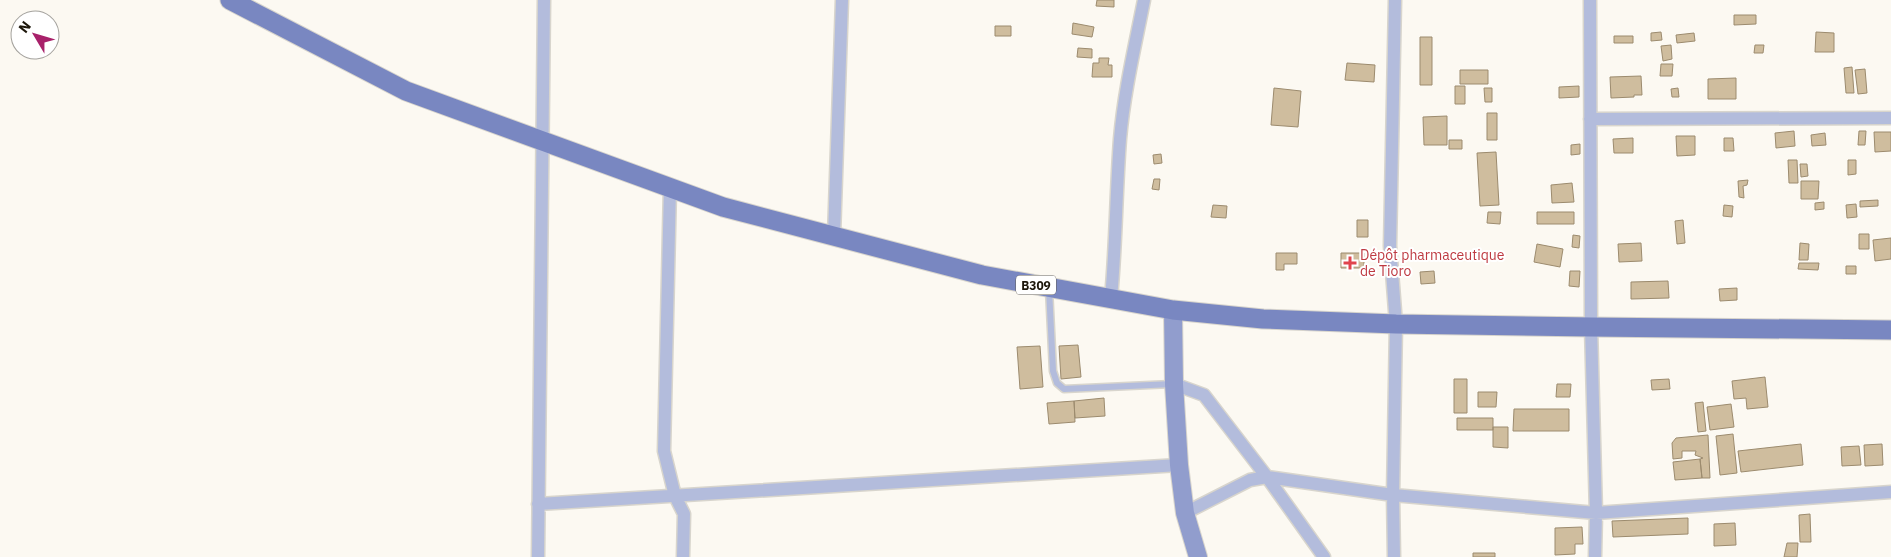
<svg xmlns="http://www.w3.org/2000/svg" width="1891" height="557" viewBox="0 0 1891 557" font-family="'IBM Plex Sans',sans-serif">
	<rect width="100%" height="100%" fill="#fcf9f2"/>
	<path fill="#cfbd9e" stroke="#9c8b6e" d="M1097,0H1114V7L1096,6Z
		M1734,15H1756V24L1734,25Z
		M1073,23L1094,27L1092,37L1072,34Z
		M995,26H1011V36H995Z
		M1661,32L1662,40L1651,41V33Z
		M1816,32L1834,33V52H1815Z
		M1694,33L1695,41L1677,43L1676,35Z
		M1614,36H1633V43H1614Z
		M1420,37H1432V85H1420Z
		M1671,45L1672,59L1663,61L1661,46Z
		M1755,45H1764L1763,53H1754Z
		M1078,48L1092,49V58L1077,57Z
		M1099,58H1109L1108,65H1112V77H1092L1093,63H1099Z
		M1347,63L1375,65L1374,82L1345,80Z
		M1661,64H1673L1672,76H1660Z
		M1852,67L1854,93H1846L1844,68Z
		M1865,69L1867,93L1858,94L1855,70Z
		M1460,70H1488V84H1460Z
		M1641,76L1642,95H1634V97L1611,98L1610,77Z
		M1736,78V99H1708V79Z
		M1455,86H1465V104H1455Z
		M1579,86V97L1559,98V87Z
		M1274,88L1301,91L1298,127L1271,125Z
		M1484,88H1492V102H1485Z
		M1678,88L1679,97H1672L1671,89Z
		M1487,113H1497V140H1487Z
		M1447,116V145H1424L1423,117Z
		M1794,131L1795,146L1776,148L1775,133Z
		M1859,131H1866L1865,145H1858Z
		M1874,132H1891V151L1875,152Z
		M1825,133L1826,145L1812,146L1811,135Z
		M1676,136H1695V155L1677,156Z
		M1633,138V153H1614L1613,139Z
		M1724,138H1733L1734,151H1724Z
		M1449,140H1462V149H1449Z
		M1580,144V154L1571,155V145Z
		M1496,152L1499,205L1480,206L1477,153Z
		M1161,154L1162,163L1154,164L1153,155Z
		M1788,160H1797L1798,183H1789Z
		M1848,160H1856V174L1848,175Z
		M1800,164H1807L1808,176L1801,177Z
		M1154,179H1160L1159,190L1152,189Z
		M1748,180L1747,185L1743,186L1744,198L1739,197L1738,181Z
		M1801,181H1819L1818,199H1801Z
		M1572,183L1574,202L1552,203L1551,185Z
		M1878,200V206L1860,207V201Z
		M1824,202V209L1815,210V203Z
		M1856,204L1857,217L1847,218L1846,205Z
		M1213,205L1227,206L1226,218L1211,217Z
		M1724,205L1733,206L1732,217L1723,216Z
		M1488,212H1501L1500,224L1487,223Z
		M1537,212H1574V224H1537Z
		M1357,220H1368V237H1357Z
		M1683,220L1685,243L1677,244L1675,221Z
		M1859,234H1869V249H1859Z
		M1573,235L1580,236L1579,248L1572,247Z
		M1891,238V259L1875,261L1873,240Z
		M1641,243L1642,261L1619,262L1618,244Z
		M1800,243L1809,244L1808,260H1799Z
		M1537,244L1563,249L1560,267L1534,262Z
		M1276,253H1297V264H1284V270H1276Z
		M1341,253H1364V268H1341Z
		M1799,263H1819L1818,270L1798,269Z
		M1846,266H1856V274H1846Z
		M1434,271L1435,283L1421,284L1420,272Z
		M1570,271H1580L1579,287L1569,286Z
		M1668,281L1669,298L1631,299V282Z
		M1737,288V300L1720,301L1719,289Z
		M1078,345L1081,377L1061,379L1059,346Z
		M1040,346L1043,387L1020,389L1017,347Z
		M1765,377L1768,407L1747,409L1746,398L1734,399L1732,381Z
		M1454,379H1467V413H1454Z
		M1669,379L1670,389L1652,390L1651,380Z
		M1557,384H1571L1570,397H1556Z
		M1478,392H1497L1496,407H1478Z
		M1104,398L1105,416L1075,418L1074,401Z
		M1074,401L1075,422L1049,424L1047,403Z
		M1703,402L1706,431L1698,432L1695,403Z
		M1731,404L1734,427L1710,430L1707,407Z
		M1514,409H1569V431H1513Z
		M1457,418H1493V430H1457Z
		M1493,427H1508V448L1493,447Z
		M1733,434L1737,473L1720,475L1716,436Z
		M1708,435L1710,478H1702L1700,459L1703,458L1695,455L1696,451H1682V458L1673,459L1672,443L1676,438Z
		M1801,444L1803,465L1741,472L1738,451Z
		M1882,444L1883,465L1865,466L1864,445Z
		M1859,446L1861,465L1842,466L1841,447Z
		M1700,459L1702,478L1675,480L1673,462Z
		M1810,514L1811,542H1800L1799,515Z
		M1688,518V534L1613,537L1612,521Z
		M1735,523L1736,545L1714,546V524Z
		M1582,527L1583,544H1575V554L1555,555V528Z
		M1787,543H1798L1797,557H1784Z
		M1473,553H1495V557H1473Z"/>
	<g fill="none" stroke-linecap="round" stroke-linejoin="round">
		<defs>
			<path id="service" d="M1049,289L1053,371L1057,383L1064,389L1172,384"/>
			<path id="minor" d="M1590,0L1591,327L1596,513L1595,557
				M1590,119L1891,118
				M670,187L664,451L675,496L684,514L683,557
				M834,236L842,0
				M1111,298C1116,245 1116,192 1120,139C1124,92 1135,46 1144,0
				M1174,384L1204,395L1267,477L1324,557
				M538,504L1179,465
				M1185,513L1250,480L1267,477L1393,495L1596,513L1891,492
				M538,557L544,0
				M1394,557L1393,495L1396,324L1390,246L1395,0"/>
			<path id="secondary" d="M1173,310L1174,384L1179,465L1185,513L1198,557"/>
			<path id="primary" d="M230,0L406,91L723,207L982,275L1173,310L1263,319L1396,324L1591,327L1891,330"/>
		</defs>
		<use href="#service" stroke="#d8d5cd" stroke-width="9"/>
		<use href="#minor" stroke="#d8d5cd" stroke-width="15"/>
		<use href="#secondary" stroke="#d8d5cd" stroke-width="20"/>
		<use href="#primary" stroke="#d8d5cd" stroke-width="21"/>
		<use href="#service" stroke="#b3bcdc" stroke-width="6"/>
		<use href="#minor" stroke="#b3bcdc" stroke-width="12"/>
		<use href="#secondary" stroke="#919dcd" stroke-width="18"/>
		<use href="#primary" stroke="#7987c1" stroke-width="19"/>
	</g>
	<path fill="#e0444e" stroke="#fff" stroke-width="2" d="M1347.5 255.5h5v5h5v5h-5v5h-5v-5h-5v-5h5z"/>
	<g text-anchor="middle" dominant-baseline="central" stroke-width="4" stroke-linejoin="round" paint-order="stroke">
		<rect fill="#fff" stroke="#605c54" stroke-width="1" x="1016" y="275.5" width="40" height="19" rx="4"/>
		<g font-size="12" font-weight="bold" fill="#1c160a">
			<text x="1036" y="285">B309</text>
		</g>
		<g font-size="14" fill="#be3a42" stroke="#fff" text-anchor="start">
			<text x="1360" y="255">Dépôt pharmaceutique<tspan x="1360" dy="16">de Tioro</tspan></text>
		</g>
	</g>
	<g transform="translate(35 35) rotate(308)"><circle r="24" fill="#ffffff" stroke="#a4a29d"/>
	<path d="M0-4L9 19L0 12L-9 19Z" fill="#a8216a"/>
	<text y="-8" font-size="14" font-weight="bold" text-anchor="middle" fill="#1c160a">N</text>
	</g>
</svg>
